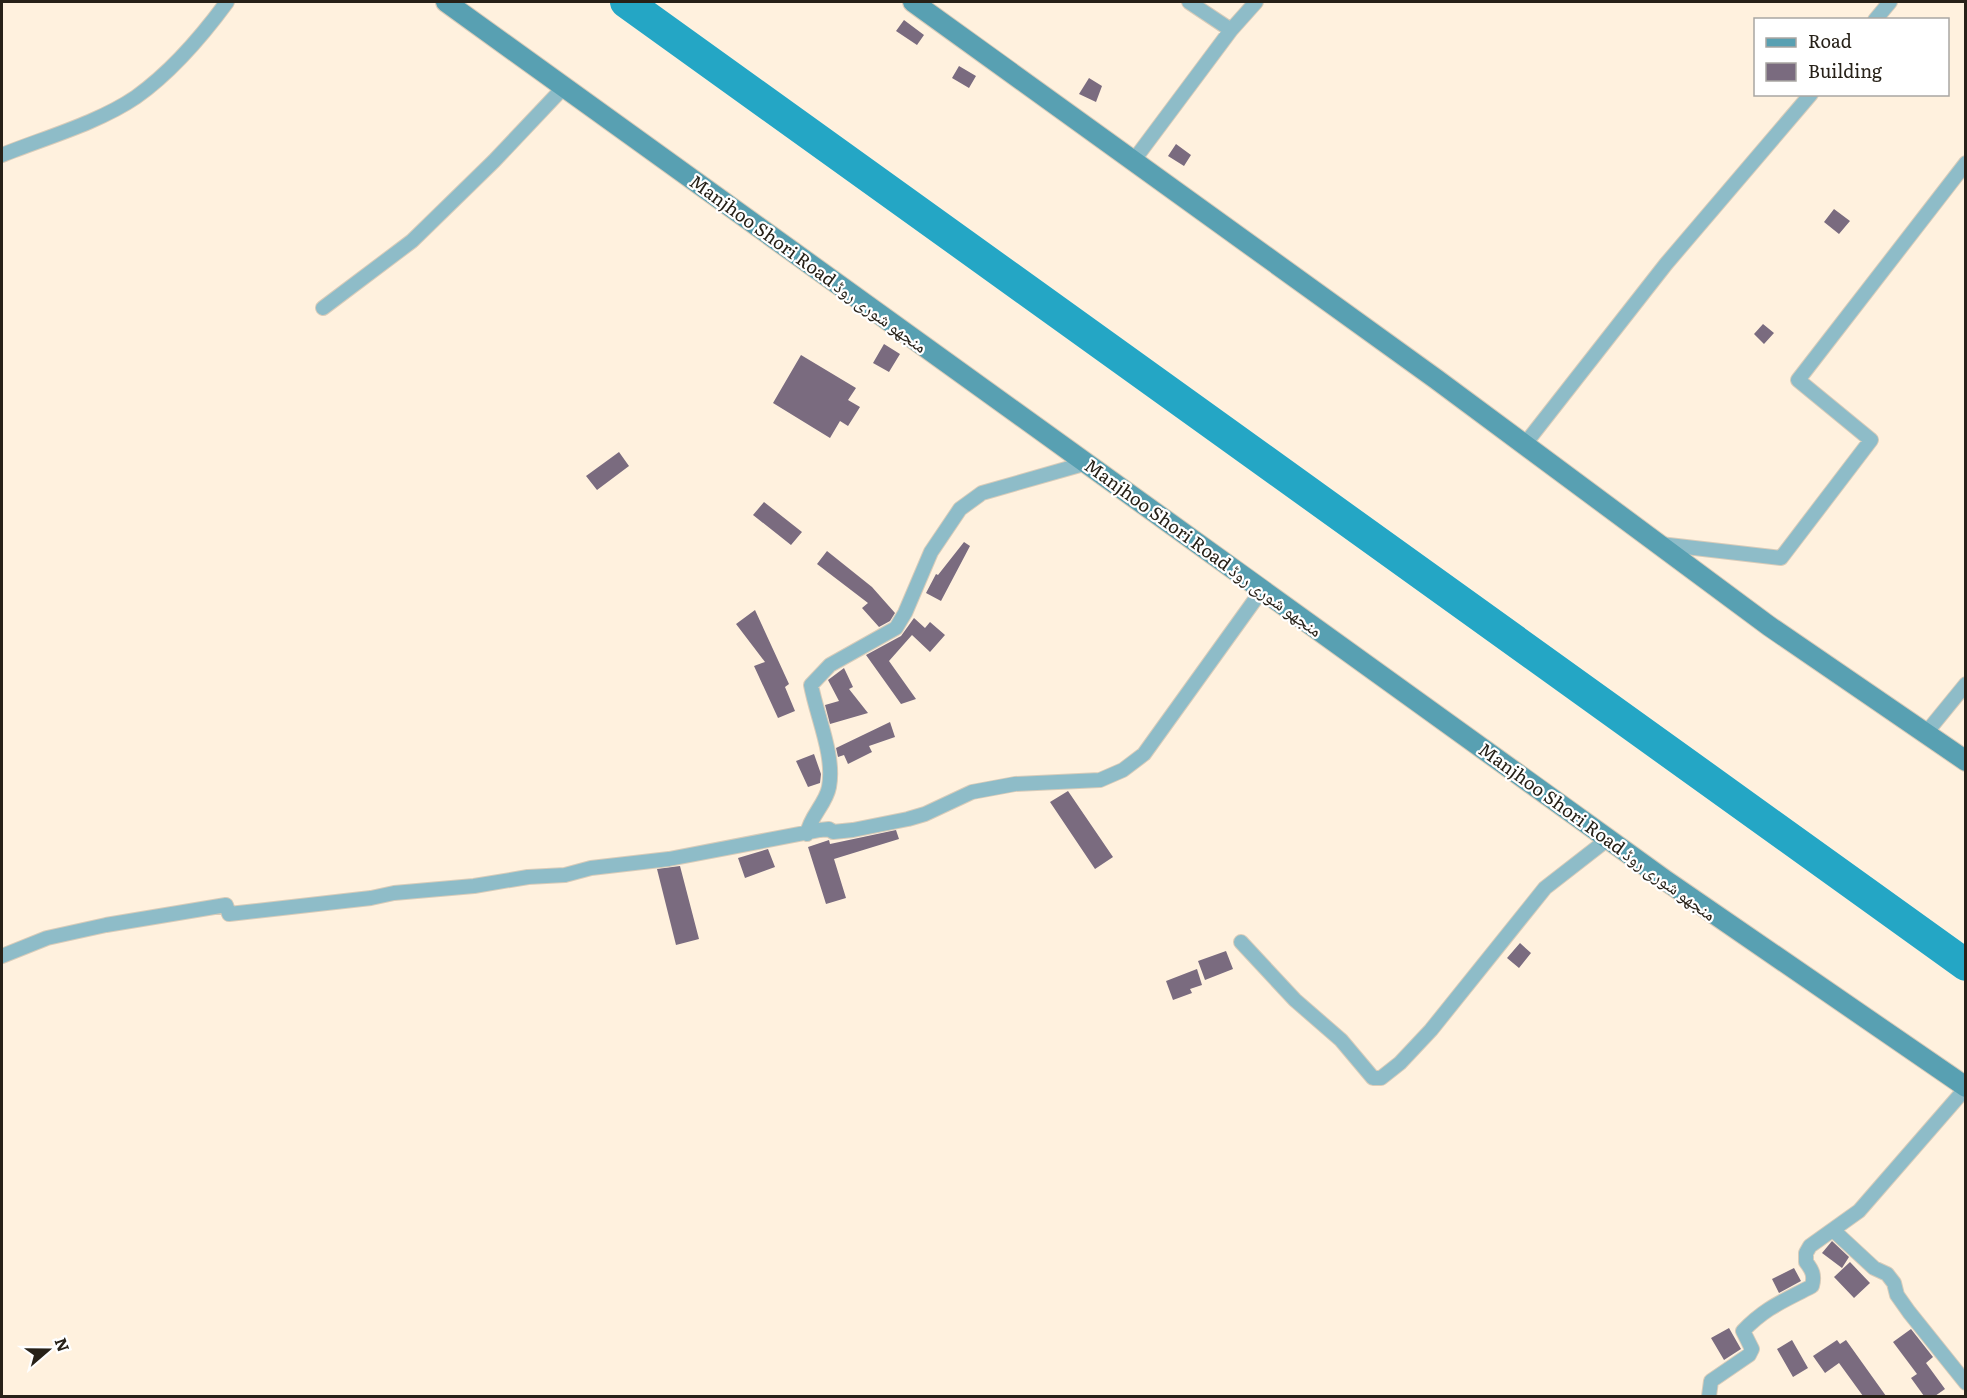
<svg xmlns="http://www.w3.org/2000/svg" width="1967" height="1398" viewBox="0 0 1967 1398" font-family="Literata,'Noto Naskh Arabic',serif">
	<rect width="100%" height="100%" fill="#fff1de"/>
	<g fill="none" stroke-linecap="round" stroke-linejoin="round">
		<path stroke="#24a6c5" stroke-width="32" d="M626,2L1966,965"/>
	</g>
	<path fill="#7a6b7f" d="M904,20L924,35L917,45L896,31Z
		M959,66L976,76L969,88L952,78Z
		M1089,78L1102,86L1096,102L1079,94Z
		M1176,144L1191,155L1184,166L1168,156Z
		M1834,209L1850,221L1839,234L1824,222Z
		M1763,324L1774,333L1764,344L1754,334Z
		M884,344L900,354L889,372L873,363Z
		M801,355L856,388L848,400L860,407L848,426L840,421L830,438L773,403Z
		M619,452L629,466L597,490L586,476Z
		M764,502L802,532L791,545L753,515Z
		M964,542L970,546L941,601L926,593L936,574L938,575Z
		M827,551L872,587L895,613L890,621L879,627L862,608L868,603L817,564Z
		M755,610L789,684L785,687L795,711L778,718L754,666L765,662L736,624Z
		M914,618L925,628L930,622L945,635L930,652L912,635L889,661L916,699L901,704L866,655L901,636Z
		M844,668L853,687L849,689L868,713L830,724L825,705L839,701L828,680Z
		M890,722L895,737L869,746L872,752L848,764L844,755L838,757L836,748Z
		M814,754L821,774L820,783L808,787L796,761Z
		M1068,791L1113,857L1095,869L1050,802Z
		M896,830L899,839L834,859L846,898L826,904L808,847L829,840L830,844Z
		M768,849L775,867L745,878L738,858Z
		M680,866L699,939L676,945L657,869Z
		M1520,943L1531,953L1519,968L1507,958Z
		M1226,951L1233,969L1205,980L1198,961Z
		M1197,969L1202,985L1190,989L1192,993L1173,1000L1166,981Z
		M1832,1241L1849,1257L1842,1268L1822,1253Z
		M1850,1262L1870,1283L1854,1298L1834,1277Z
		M1794,1268L1801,1281L1779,1293L1772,1279Z
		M1729,1328L1741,1349L1724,1360L1711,1338Z
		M1911,1329L1933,1357L1926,1363L1945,1389L1935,1396H1924L1911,1378L1917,1374L1893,1342Z
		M1792,1340L1808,1368L1793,1377L1777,1349Z
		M1837,1340L1840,1344L1846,1340L1886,1396H1863L1839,1363L1825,1373L1813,1356Z"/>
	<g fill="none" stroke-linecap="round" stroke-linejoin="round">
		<defs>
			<path id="street" d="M1189,2L1231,30
				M1875,20L1890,2
				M2,155C44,138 98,123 136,97C171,72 202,36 227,2
				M1134,160L1231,30L1256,2
				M323,308L412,241L494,161L564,87
				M1525,444L1666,264L1811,94
				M1660,544L1781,558L1871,440L1798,380L1966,163
				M1926,733L1966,684
				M807,834C810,816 826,804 829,787C835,756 817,717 811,685L830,665L896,628L905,613L931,552L960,509L982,493L1087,463
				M1241,942L1295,1000L1341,1040L1373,1078H1381L1400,1063L1431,1030L1545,888L1608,839
				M2,956L47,938L106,925L226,905L229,914L371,898L394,893L474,886L528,877L565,875L591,868L669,859L820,830L829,829L833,832L853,830L908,819L925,814L972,792L1015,784L1100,780L1123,770L1144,754L1262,590
				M1833,1230L1874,1268L1887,1274L1894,1283L1897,1295L1909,1312L1966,1383
				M1709,1396L1711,1381L1749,1355L1752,1349L1743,1331C1766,1307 1784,1301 1812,1286C1815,1275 1812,1270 1806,1262V1253L1810,1246L1859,1211L1966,1088"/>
			<path id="secondary" d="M446,2L1665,880L1966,1087
				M913,2L1436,379L1769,626L1966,761"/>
		</defs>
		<use href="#street" stroke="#d8ccba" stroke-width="16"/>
		<use href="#secondary" stroke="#d8ccba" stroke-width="22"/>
		<use href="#street" stroke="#8ebcc8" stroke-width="14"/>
		<use href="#secondary" stroke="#58a0b2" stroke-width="20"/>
	</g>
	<g text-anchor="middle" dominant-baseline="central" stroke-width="4.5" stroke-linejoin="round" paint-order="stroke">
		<g font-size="18" fill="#272118" stroke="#fff">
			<text transform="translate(809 263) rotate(36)">Manjhoo Shori Road منجھو شوری روڈ</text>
			<text transform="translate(1204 547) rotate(36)">Manjhoo Shori Road منجھو شوری روڈ</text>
			<text transform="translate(1598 831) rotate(36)">Manjhoo Shori Road منجھو شوری روڈ</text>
		</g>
	</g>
	<rect width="1967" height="1398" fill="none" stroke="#272118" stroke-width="6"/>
	<rect x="1754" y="18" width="195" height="78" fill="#ffffff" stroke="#a9a6a3" stroke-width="1.5"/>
	<rect x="1766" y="38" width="30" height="9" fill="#58a0b2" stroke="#a9a6a3" stroke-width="1.5"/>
	<text x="1808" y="48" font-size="18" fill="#272118">Road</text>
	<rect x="1766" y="63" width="30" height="18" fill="#7a6b7f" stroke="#a9a6a3" stroke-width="1.5"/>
	<text x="1808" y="78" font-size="18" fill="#272118">Building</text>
	<g transform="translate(48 1350) rotate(70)" stroke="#ffffff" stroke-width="4.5" paint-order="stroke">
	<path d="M0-4.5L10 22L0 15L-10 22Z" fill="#272118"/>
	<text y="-9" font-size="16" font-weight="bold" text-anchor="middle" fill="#272118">N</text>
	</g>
</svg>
